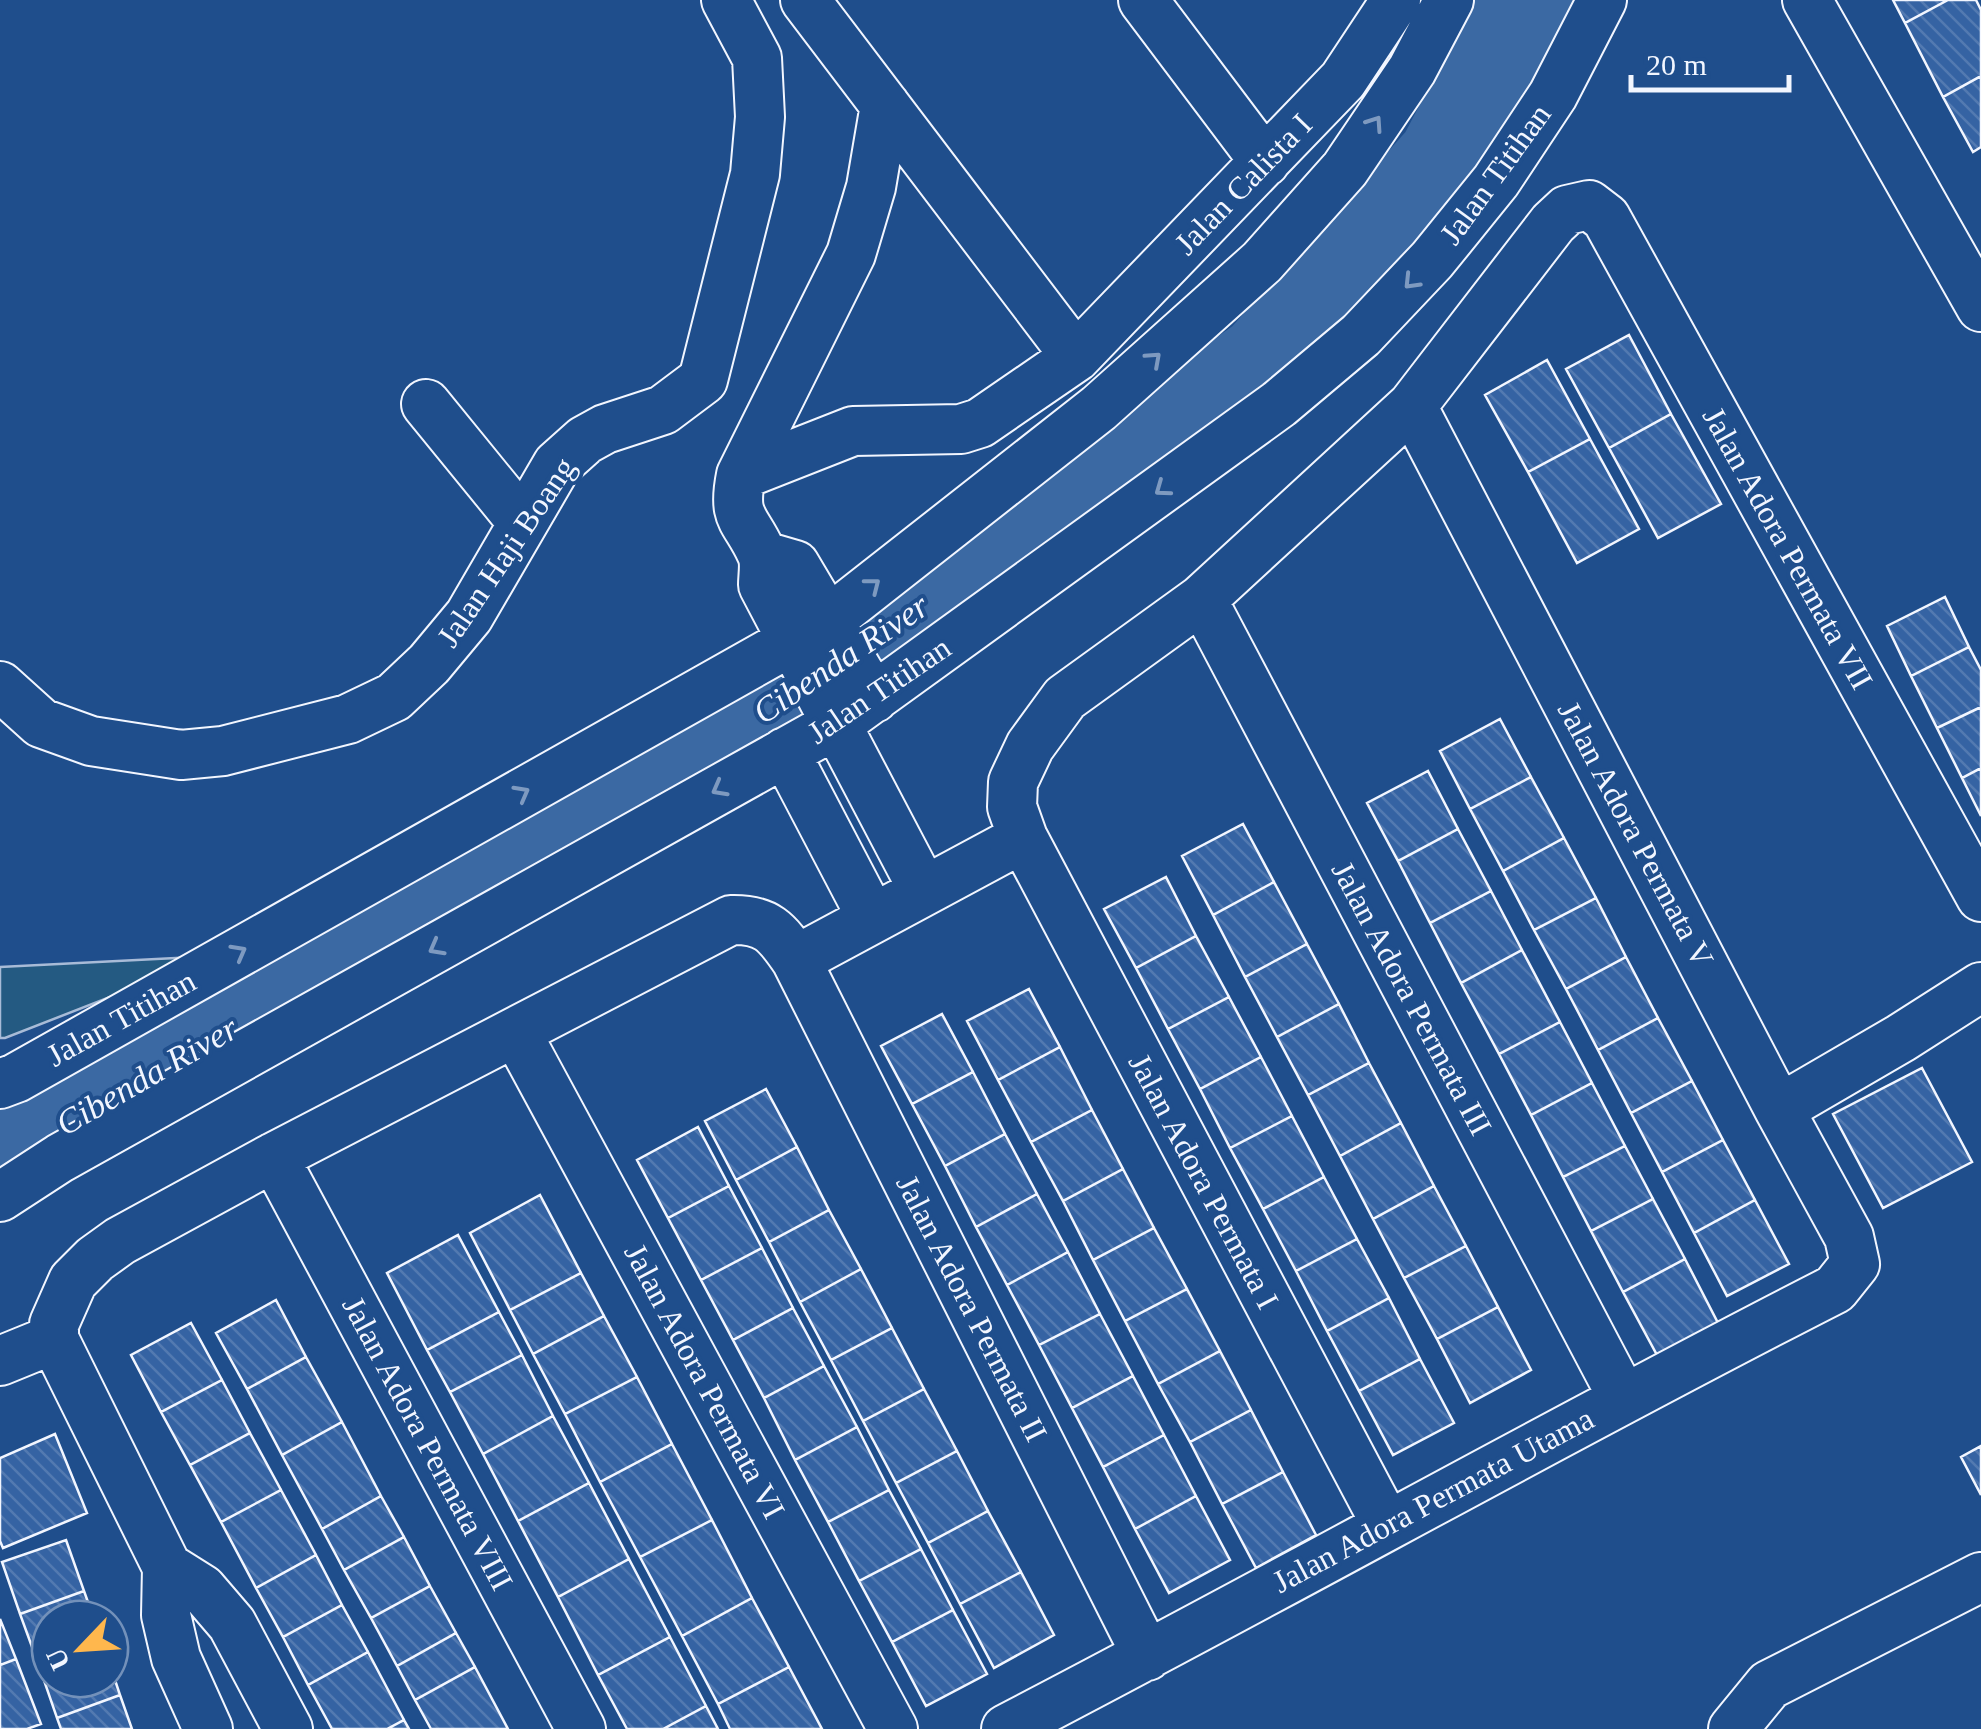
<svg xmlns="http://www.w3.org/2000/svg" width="1981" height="1729" viewBox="0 0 1981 1729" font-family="Georgia,serif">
	<defs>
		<pattern id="building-back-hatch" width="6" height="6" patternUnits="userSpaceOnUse" patternTransform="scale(2.5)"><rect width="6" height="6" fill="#3563a3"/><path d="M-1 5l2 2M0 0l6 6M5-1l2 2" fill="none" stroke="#537ab1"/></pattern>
	</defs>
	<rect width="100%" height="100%" fill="#1f4e8c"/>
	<path fill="#245a82" stroke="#a8bbd7" stroke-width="2.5" d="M215,956L5,1038H0V967Z"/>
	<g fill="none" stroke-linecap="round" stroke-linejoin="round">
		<path stroke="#3b69a3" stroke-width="95" d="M10,1157L772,709L1264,362L1445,159L1528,0"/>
	</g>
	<path fill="url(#building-back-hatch)" stroke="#f2f6ff" stroke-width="2.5" d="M1893,0H1948L1905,23Z
		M1948,0H1976L1981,10V76L1943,97L1905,23Z
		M1981,76V147L1973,152L1943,97Z
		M1629,335L1671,414L1609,448L1566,369Z
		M1547,360L1590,439L1528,472L1485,395Z
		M1671,414L1721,504L1658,538L1609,448Z
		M1590,439L1639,529L1577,563L1528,472Z
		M1945,597L1969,647L1911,676L1887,626Z
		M1969,647L1981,670V707L1937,728L1911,676Z
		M1981,707V768L1962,778L1937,728Z
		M1500,719L1531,777L1470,809L1440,751Z
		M1981,768V816L1962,778Z
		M1428,771L1458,829L1398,861L1367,803Z
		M1531,777L1564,838L1503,871L1470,809Z
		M1243,824L1274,882L1213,915L1182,856Z
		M1458,829L1491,891L1430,923L1398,861Z
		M1564,838L1596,898L1534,930L1503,871Z
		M1166,877L1196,936L1136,968L1104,909Z
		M1274,882L1307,944L1245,977L1213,915Z
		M1491,891L1522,950L1461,983L1430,923Z
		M1596,898L1626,957L1566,989L1534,930Z
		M1196,936L1229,997L1168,1029L1136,968Z
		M1307,944L1339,1004L1277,1037L1245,977Z
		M1522,950L1560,1022L1499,1054L1461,983Z
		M1626,957L1658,1018L1598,1050L1566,989Z
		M1029,989L1060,1047L998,1080L967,1021Z
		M1229,997L1261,1057L1200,1089L1168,1029Z
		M1339,1004L1369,1063L1308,1095L1277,1037Z
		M942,1014L973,1072L912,1104L881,1046Z
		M1658,1018L1692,1081L1631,1113L1598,1050Z
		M1560,1022L1592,1083L1531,1115L1499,1054Z
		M1060,1047L1092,1110L1031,1142L998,1080Z
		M1261,1057L1292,1116L1230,1148L1200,1089Z
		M1369,1063L1401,1123L1340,1156L1308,1095Z
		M1922,1068L1972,1162L1883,1208L1833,1114Z
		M973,1072L1005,1134L945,1166L912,1104Z
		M1692,1081L1723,1140L1662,1172L1631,1113Z
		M1592,1083L1625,1146L1563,1177L1531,1115Z
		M766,1089L797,1147L736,1180L705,1121Z
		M1092,1110L1123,1169L1063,1201L1031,1142Z
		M1292,1116L1324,1177L1263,1209L1230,1148Z
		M1401,1123L1434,1186L1373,1219L1340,1156Z
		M698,1127L729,1186L668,1218L637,1160Z
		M1005,1134L1037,1194L976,1227L945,1166Z
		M1723,1140L1755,1200L1694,1233L1662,1172Z
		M1625,1146L1653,1199L1591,1231L1563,1177Z
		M797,1147L829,1210L769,1242L736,1180Z
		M1123,1169L1154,1228L1093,1260L1063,1201Z
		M1324,1177L1357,1239L1296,1271L1263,1209Z
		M729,1186L762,1248L701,1280L668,1218Z
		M1434,1186L1466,1246L1404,1278L1373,1219Z
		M1037,1194L1068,1252L1007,1285L976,1227Z
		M540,1195L581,1273L510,1310L470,1233Z
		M1653,1199L1685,1259L1623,1292L1591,1231Z
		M1755,1200L1789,1264L1727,1296L1694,1233Z
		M829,1210L861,1269L800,1302L769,1242Z
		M1154,1228L1187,1289L1125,1321L1093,1260Z
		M458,1235L499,1312L427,1350L387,1273Z
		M1357,1239L1389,1298L1327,1331L1296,1271Z
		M1466,1246L1498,1307L1437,1339L1404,1278Z
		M762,1248L793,1308L733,1340L701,1280Z
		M1068,1252L1100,1314L1039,1345L1007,1285Z
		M1685,1259L1718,1323L1657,1355L1623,1292Z
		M861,1269L892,1328L831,1360L800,1302Z
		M581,1273L604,1316L533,1354L510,1310Z
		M1187,1289L1220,1351L1158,1384L1125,1321Z
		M1389,1298L1420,1359L1359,1391L1327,1331Z
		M276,1300L306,1357L247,1389L216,1333Z
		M1498,1307L1531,1370L1470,1403L1437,1339Z
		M793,1308L824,1366L764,1398L733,1340Z
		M499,1312L522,1355L450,1392L427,1350Z
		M1100,1314L1133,1376L1072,1408L1039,1345Z
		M604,1316L637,1377L565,1414L533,1354Z
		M191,1323L222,1380L161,1412L131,1355Z
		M892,1328L924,1389L863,1421L831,1360Z
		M1220,1351L1251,1410L1190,1442L1158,1384Z
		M522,1355L553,1416L483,1454L450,1392Z
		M306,1357L342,1422L282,1455L247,1389Z
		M1420,1359L1454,1423L1393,1455L1359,1391Z
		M824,1366L857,1427L795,1460L764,1398Z
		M1133,1376L1164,1435L1103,1467L1072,1408Z
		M637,1377L672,1444L600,1482L565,1414Z
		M222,1380L250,1433L190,1465L161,1412Z
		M924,1389L957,1451L896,1483L863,1421Z
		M1251,1410L1283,1472L1222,1504L1190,1442Z
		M553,1416L589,1483L518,1521L483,1454Z
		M342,1422L381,1496L322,1529L282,1455Z
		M857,1427L889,1490L828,1522L795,1460Z
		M250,1433L281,1490L221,1522L190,1465Z
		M55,1434L87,1513L3,1548L0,1541V1458Z
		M1164,1435L1196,1496L1135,1529L1103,1467Z
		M672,1444L712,1520L640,1557L600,1482Z
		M1981,1446V1495L1961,1457Z
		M957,1451L988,1511L928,1543L896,1483Z
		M1283,1472L1316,1535L1256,1568L1222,1504Z
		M589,1483L629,1559L558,1597L518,1521Z
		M281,1490L316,1555L256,1588L221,1522Z
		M889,1490L921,1549L859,1581L828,1522Z
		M381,1496L404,1537L344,1570L322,1529Z
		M1196,1496L1230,1560L1169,1593L1135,1529Z
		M988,1511L1021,1572L960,1604L928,1543Z
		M712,1520L752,1598L682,1636L640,1557Z
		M404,1537L430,1586L371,1618L344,1570Z
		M66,1540L84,1591L20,1614L2,1562Z
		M921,1549L953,1610L892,1642L859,1581Z
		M316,1555L342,1605L283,1637L256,1588Z
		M629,1559L670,1637L598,1675L558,1597Z
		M1021,1572L1054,1635L994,1668L960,1604Z
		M430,1586L456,1633L397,1666L371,1618Z
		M84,1591L94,1619H50V1661L39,1666L20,1614Z
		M752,1598L789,1667L718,1704L682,1636Z
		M342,1605L368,1652L308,1685L283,1637Z
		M953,1610L987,1674L926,1706L892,1642Z
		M0,1619L16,1659L0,1665Z
		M456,1633L475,1667L415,1700L397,1666Z
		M670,1637L706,1706L663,1729H627L598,1675Z
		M368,1652L404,1720L387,1729H332L308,1685Z
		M16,1659L41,1724L27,1729H0V1665Z
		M50,1661V1679H110V1665L120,1695L57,1718L39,1666Z
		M475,1667L508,1729H431L415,1700Z
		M789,1667L822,1729H730L718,1704Z
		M120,1695L132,1729H61L57,1718Z
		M706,1706L718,1729H663Z
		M404,1720L409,1729H387Z"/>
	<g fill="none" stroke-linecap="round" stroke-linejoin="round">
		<defs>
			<path id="minor" d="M805,0L1076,357
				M1143,0L1265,162
				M1807,0L1981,307
				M885,105L871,187L851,254L741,475C732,520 745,517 761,552C766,562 763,575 763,585L924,891
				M426,404L523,523
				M741,475L853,431L961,429L980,423L1076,357L1343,80L1396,0
				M764,556L795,565L874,698
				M1202,599L1623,1398
				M0,686L41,723L91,741L181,755L223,751L348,719L394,697L429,664L469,616L557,465L585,440L605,429L663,410L703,380L755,174L760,117L757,58L726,0
				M785,752L872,918
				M796,960L1023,838
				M517,1034L893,1729
				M0,1084L16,1078L829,620L1099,408L1262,262L1345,169L1412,70L1449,0
				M1779,1109L1901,1038L1981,987
				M274,1157L581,1729
				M0,1197L60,1158L838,723L1279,404L1361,335L1432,260L1496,181L1553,95L1602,0
				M0,1361L54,1339
				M1386,1524L1023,838L1012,807L1013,782L1030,746L1065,698L1202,599L1412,406L1553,223L1567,210L1589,205L1606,218L1981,897
				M167,1567L202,1589L232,1624L288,1729
				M208,1729L176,1658L166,1615L167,1567L54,1339V1324L73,1281L95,1259L120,1241L274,1157L731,920C767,919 777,932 796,960L1147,1656
				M1006,1729C1284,1585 1556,1431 1835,1289L1855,1264L1849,1237L1779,1109L1412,406
				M1733,1729L1769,1685L1981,1577"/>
		</defs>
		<use href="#minor" stroke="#f2f6ff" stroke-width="52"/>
		<use href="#minor" stroke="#1f4e8c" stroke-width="48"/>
	</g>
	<defs><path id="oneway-chevron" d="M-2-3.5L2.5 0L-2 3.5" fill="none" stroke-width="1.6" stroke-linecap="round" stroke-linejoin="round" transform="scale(2.5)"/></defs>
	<g stroke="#7e9ac0">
		<use href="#oneway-chevron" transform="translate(1375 123) rotate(-56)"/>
		<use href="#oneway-chevron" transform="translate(1411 282) rotate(134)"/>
		<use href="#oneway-chevron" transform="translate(1154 359) rotate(-42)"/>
		<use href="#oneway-chevron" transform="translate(1162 489) rotate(144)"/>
		<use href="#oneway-chevron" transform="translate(873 585) rotate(-38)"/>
		<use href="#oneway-chevron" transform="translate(719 789) rotate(151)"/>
		<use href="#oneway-chevron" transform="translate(522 793) rotate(-29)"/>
		<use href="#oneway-chevron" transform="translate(436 948) rotate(151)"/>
		<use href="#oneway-chevron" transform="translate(239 952) rotate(-29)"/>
	</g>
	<g text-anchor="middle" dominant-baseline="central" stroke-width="8" stroke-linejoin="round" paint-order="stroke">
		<g font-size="32" fill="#f2f6ff" stroke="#1f4e8c">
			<text transform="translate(1495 174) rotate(-54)">Jalan Titihan</text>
			<text transform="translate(1243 184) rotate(-46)">Jalan Calista I</text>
			<text transform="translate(1788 548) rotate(61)">Jalan Adora Permata VII</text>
			<text transform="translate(506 552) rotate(-56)">Jalan Haji Boang</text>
			<text transform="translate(879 690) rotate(-34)">Jalan Titihan</text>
			<text transform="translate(1636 834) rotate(62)">Jalan Adora Permata V</text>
			<text transform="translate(1412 998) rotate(62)">Jalan Adora Permata III</text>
			<text transform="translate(121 1018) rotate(-29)">Jalan Titihan</text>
			<text transform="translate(1204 1181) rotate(62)">Jalan Adora Permata I</text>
			<text transform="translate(972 1308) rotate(63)">Jalan Adora Permata II</text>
			<text transform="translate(705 1381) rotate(62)">Jalan Adora Permata VI</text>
			<text transform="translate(428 1443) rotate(62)">Jalan Adora Permata VIII</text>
			<text transform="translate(1433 1500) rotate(-28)">Jalan Adora Permata Utama</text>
		</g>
		<g font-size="35" font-style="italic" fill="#f2f6ff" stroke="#1f4e8c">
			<text transform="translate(841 659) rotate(-34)">Cibenda River</text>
			<text transform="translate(147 1076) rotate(-30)">Cibenda River</text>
		</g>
	</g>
	<g transform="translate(80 1649) rotate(245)"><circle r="48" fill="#1f4e8c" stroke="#7391ba" stroke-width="2.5"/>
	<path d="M0-8L18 38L0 25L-18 38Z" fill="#ffb74d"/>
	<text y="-15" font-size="28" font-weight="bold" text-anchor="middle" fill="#f2f6ff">U</text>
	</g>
	<path d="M1631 75v15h158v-15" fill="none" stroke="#f2f6ff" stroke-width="5"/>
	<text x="1646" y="75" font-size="30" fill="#f2f6ff" stroke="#1f4e8c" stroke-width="8" paint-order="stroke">20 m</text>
</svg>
